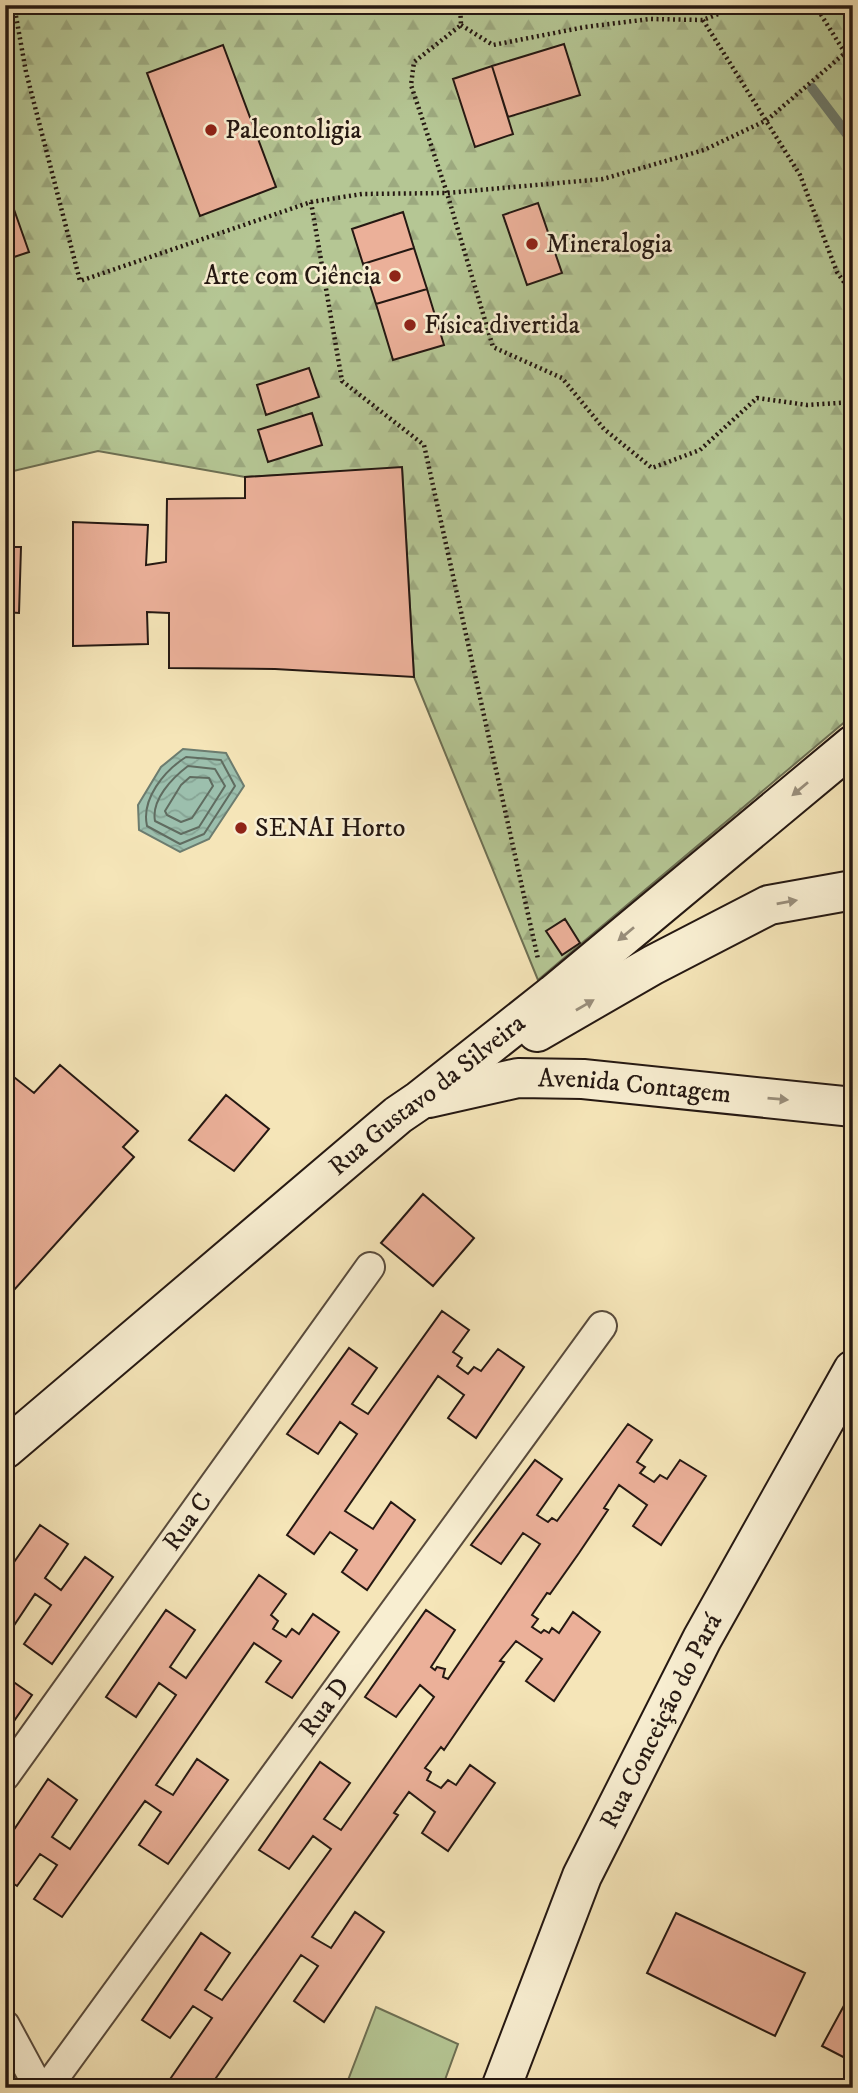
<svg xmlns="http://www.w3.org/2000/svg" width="858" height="2093" viewBox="0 0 858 2093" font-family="'IM FELL DW Pica',serif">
	<defs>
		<pattern id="forest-firs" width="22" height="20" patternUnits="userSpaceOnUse" patternTransform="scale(1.75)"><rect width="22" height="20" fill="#b5c694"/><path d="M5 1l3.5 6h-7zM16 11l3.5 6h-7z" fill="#9ca97f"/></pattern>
		<pattern id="water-waves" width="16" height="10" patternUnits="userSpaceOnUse" patternTransform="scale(1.75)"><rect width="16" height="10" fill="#9cbfad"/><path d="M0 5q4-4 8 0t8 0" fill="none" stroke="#86a394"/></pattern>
	</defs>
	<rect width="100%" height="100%" fill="#f5e5b8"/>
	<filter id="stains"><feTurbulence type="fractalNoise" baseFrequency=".00286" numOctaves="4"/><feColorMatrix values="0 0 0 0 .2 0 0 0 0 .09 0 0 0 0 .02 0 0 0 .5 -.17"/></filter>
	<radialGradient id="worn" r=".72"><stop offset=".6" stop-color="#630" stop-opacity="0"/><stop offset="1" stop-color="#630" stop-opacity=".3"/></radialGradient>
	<path fill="url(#forest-firs)" stroke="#6d6f53" stroke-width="2" d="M5,5H853V715L538,980L414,677L402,468L245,477L98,451L5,473Z"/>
	<path fill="#b5c694" stroke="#6d6f53" stroke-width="2" d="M376,2007L458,2044L442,2088H345Z"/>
	<path fill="url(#water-waves)" stroke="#6c7c6f" stroke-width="2" d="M183,749L226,753L244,786L209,839L180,852L139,830L138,805L161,767Z"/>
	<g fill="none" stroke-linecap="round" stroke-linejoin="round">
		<path stroke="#606c60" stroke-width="2" d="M186,757L221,760L235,786L204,834L180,844L147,826C141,799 164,771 186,757Z
			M188,766L215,769L225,786L199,827L181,834L155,821C151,800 172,778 188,766Z
			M190,777L209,778L213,786L192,818L181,822L167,815L165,811L181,785Z"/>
		<path stroke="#6c7c6f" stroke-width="10" d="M812,88L853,142"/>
	</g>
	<path fill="#ebb099" stroke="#251812" stroke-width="2" d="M564,44L580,95L508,117L492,66Z
		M223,45L276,187L200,216L147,73Z
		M492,66L513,134L475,147L453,79Z
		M5,184L29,252L5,260Z
		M538,203L562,273L527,285L503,215Z
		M403,212L414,248L363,264L352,229Z
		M414,248L427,289L376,304L363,264Z
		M427,289L444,345L393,360L376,304Z
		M309,368L319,397L266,415L257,385Z
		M312,413L322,445L268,462L258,430Z
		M402,467L414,677L275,669L169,668V613L147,612L148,644L73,646V522L148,525L146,565L166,562L167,499L245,498V477Z
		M5,547H21L19,613L5,612Z
		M565,919L580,943L562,955L546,931Z
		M60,1065L138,1131L123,1147L134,1157L5,1300V1070L34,1093Z
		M226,1095L269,1129L234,1171L189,1140Z
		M423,1194L474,1238L433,1286L381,1243Z
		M442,1311L469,1330L453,1352L462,1358L457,1366L468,1374L474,1367L481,1371L498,1349L524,1367L476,1438L448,1418L464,1395L438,1376L345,1511L373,1529L391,1502L415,1520L367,1590L342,1572L357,1550L330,1532L314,1554L287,1535L357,1434L340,1422L318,1454L287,1434L349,1348L377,1368L352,1404L368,1414Z
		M628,1424L652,1440L637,1462L645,1467L640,1473L654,1482L660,1475L667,1479L680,1460L706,1476L661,1545L633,1526L647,1505L619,1485L604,1508L608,1510L579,1553L550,1594L547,1593L532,1615L538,1619L532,1627L541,1633L544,1630L549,1633L552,1628L559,1633L573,1612L600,1632L554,1701L526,1681L542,1659L516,1641L500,1661L504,1662L444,1750L441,1747L425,1768L431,1772L427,1780L441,1788L448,1780L456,1785L470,1765L495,1783L448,1851L422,1833L435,1812L409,1792L394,1813L398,1815L312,1937L331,1948L355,1912L384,1932L324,2022L294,2001L318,1966L301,1955L209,2088H164L212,2018L193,2006L170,2038L142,2020L201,1933L230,1953L205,1990L222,2000L331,1849L313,1836L289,1869L259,1850L320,1762L350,1783L324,1819L341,1830L434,1697L420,1685L396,1717L365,1697L426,1610L455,1630L431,1667L435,1670L437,1667L445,1669L443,1677L448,1679L540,1544L523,1533L501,1564L471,1545L535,1460L562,1479L537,1515L548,1522L552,1518L557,1521Z
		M40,1525L68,1544L45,1578L61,1590L85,1557L113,1577L52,1664L24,1644L51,1605L35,1594L9,1633L5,1631V1575Z
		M259,1575L286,1594L271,1615L278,1621L273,1629L286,1637L292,1629L299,1634L313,1614L339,1632L292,1698L266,1682L281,1661L254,1643L156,1785L173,1795L197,1759L228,1780L168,1864L139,1845L161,1812L145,1801L62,1917L34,1899L57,1865L40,1854L17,1886L5,1878V1843L48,1779L77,1800L52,1837L70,1849L176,1695L159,1683L136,1717L106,1697L166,1610L195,1630L170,1667L186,1678Z
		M5,1676L32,1695L5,1734Z
		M676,1913L805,1973L775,2036L647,1973Z
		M853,1989V2062L822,2046Z"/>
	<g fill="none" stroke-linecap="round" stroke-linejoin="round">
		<defs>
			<g id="minor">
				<path id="s1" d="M5,1776L370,1267"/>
				<path d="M5,2025L39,2088"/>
				<path id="s2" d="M47,2088L602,1326"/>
			</g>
			<g id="secondary">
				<path d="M537,1032L653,965L769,905L853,890"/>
				<path id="s3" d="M429,1098L518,1078L583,1079L853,1107"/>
				<path id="s4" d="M5,1449L398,1115L420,1100L554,994L853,745"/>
				<path id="s5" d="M501,2088L582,1876L702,1639L853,1370"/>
			</g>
		</defs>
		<use href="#minor" stroke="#594b3c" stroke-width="32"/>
		<use href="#secondary" stroke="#251812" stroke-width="42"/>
		<path stroke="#251812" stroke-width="4.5" stroke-dasharray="2 3.5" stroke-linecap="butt" d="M14,5L26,72L80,281L311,202L362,194L447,193L603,179L704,150L767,120L845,53
			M460,5L461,25L414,62L411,85L447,193L493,347L562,378L604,429L652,468L700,450L757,398L807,405L853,402
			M815,5L845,53L853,58
			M703,20L800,175L837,272L853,295
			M461,25L493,45L585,27L650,19L703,20L741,5
			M311,202L342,381L424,445L538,959
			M847,1334L853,1324"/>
		<use href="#minor" stroke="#f8eed1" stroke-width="28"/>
		<use href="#secondary" stroke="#f8eed1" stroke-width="38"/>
		<defs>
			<path id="rail" d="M843,2088L853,2069"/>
		</defs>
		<use href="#rail" stroke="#251812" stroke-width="8"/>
		<use href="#rail" stroke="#f8eed1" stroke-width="5" stroke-dasharray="16" stroke-linecap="butt"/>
	</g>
	<defs><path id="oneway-solid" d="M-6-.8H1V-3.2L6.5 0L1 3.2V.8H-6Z" transform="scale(1.75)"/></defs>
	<g fill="#998e7b">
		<use href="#oneway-solid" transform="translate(800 789) rotate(140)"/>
		<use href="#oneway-solid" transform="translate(787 902) rotate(-10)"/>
		<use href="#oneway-solid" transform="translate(626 934) rotate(140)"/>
		<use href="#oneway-solid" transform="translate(585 1005) rotate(-30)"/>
		<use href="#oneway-solid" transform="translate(778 1099) rotate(5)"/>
	</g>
	<g fill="#8f2418" stroke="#f8eed1" stroke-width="2.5">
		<circle cx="211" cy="130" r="7"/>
		<circle cx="532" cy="244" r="7"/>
		<circle cx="395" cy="276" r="7"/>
		<circle cx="410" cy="325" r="7"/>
		<circle cx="241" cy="828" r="7"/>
	</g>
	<g text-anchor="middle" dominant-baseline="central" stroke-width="5" stroke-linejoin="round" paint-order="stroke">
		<g font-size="26" fill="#251812" stroke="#f8eed1" text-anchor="start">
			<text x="225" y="130">Paleontoligia</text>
			<text x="546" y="244">Mineralogia</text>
			<text x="381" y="276" text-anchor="end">Arte com Ciência</text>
			<text x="424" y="325">Física divertida</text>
			<text x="255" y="828">SENAI Horto</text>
		</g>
		<g font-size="26" fill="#251812" stroke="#f8eed1">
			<text stroke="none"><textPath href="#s3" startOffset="208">Avenida Contagem</textPath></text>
			<text stroke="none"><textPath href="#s4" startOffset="551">Rua Gustavo da Silveira</textPath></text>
			<text stroke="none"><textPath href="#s1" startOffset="313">Rua C</textPath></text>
			<text stroke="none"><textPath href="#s2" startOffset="471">Rua D</textPath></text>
			<text stroke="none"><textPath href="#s5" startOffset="401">Rua Conceição do Pará</textPath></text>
		</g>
	</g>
	<rect width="858" height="2093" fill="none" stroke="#f5e5b8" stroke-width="28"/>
	<rect x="7" y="7" width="844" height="2079" fill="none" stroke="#251812" stroke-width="3.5"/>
	<rect x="14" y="14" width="830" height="2065" fill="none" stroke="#251812" stroke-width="2"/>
	<rect width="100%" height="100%" filter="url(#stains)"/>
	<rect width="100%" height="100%" fill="url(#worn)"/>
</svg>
